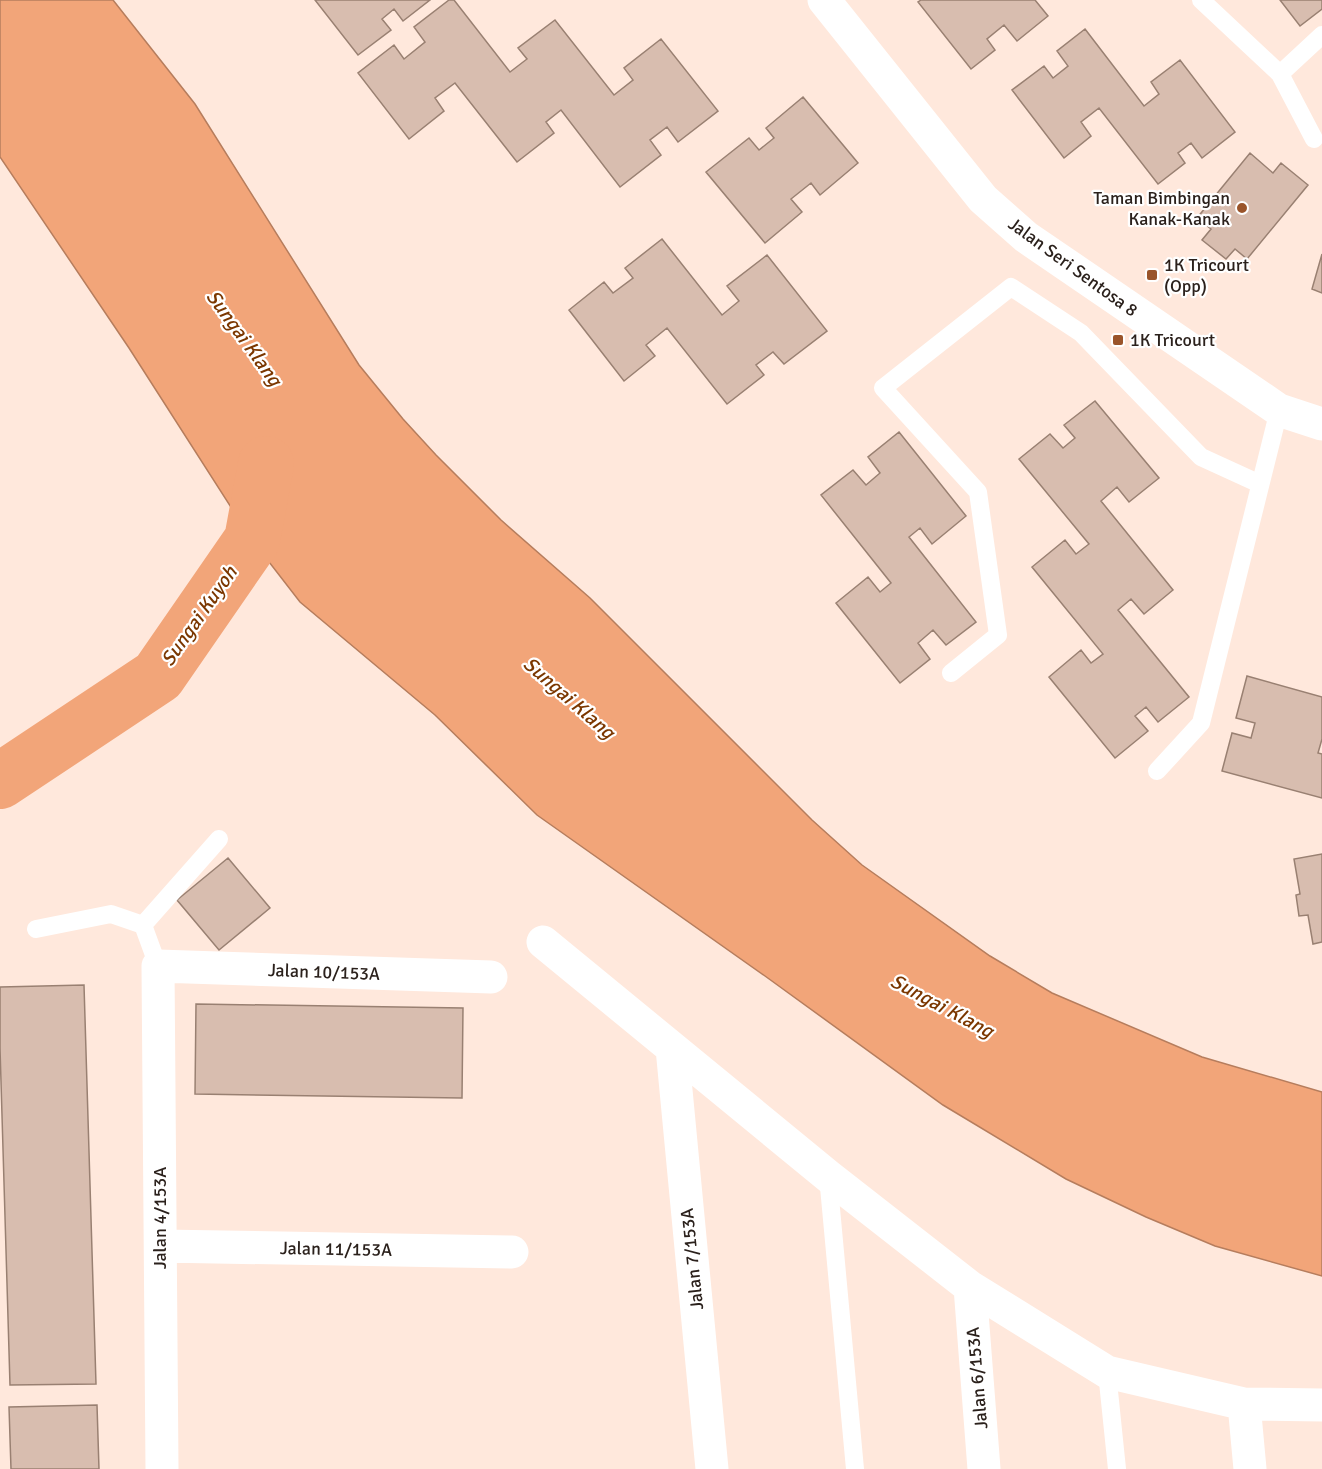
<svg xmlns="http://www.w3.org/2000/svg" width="1322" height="1469" viewBox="0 0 1322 1469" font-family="Signika,sans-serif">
	<rect width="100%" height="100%" fill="#ffe8dc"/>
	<path fill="#f2a579" stroke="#b67d5d" stroke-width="1.5" d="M0,0H113L195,104L359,365L403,419L436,455L501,520L590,598L812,820L862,865L990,956L1052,993L1202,1057L1322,1092V1276L1215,1246L1146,1217L1066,1179L943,1105L765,976L537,815L435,715L300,602L252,540L129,348L0,157Z"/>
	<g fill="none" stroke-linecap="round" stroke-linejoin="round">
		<path stroke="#f2a579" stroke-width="56" d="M0,781L158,676L252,540L266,464"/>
	</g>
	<path fill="#d8bdaf" stroke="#998072" stroke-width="1.5" d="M315,0H430L403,21L394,9L382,19L391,30L358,55Z
		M449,0H454L510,72L527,59L518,48L555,20L614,95L633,80L624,68L661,39L718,111L678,142L667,127L650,140L661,155L620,187L561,110L546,122L554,133L517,162L455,83L435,98L444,111L409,139L358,73L394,45L404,59L425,42L414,27Z
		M921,0H1035L1048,16L1017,41L1004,25L987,39L995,50L971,69L918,2Z
		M1280,0H1322V9L1300,26Z
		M1085,29L1144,106L1159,94L1151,82L1180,60L1235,132L1202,158L1191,143L1178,153L1185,163L1158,184L1099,108L1081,122L1091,136L1064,158L1012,90L1044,66L1053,78L1068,66L1057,51Z
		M803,97L858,163L820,195L811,183L791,199L802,212L765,243L706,172L749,138L759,150L774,138L766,128Z
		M1250,153L1273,173L1281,163L1308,185L1247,259L1235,249L1226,259L1202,240L1211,229L1197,218Z
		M662,239L722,315L739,301L727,286L767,255L827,331L784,364L773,352L756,365L764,375L727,404L667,328L646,345L655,356L624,381L569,310L604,282L613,293L633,278L625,268Z
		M1322,254V293L1312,289Z
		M1095,401L1159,478L1129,502L1117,487L1101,501L1173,590L1144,614L1131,599L1118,610L1189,697L1158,722L1146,707L1135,716L1148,731L1115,758L1049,677L1081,650L1091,663L1103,654L1032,567L1065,540L1076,554L1089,544L1019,459L1050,434L1063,448L1075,438L1064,425Z
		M899,432L966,516L932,544L920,528L909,537L976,622L946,645L933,630L918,643L930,659L900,683L836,603L868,577L880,592L891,583L821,495L853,470L866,485L880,473L868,457Z
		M1247,676L1322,697V739L1318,753L1322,754V798L1222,771L1232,733L1251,738L1255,723L1236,718Z
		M1322,854V942L1313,944L1308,915L1299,916L1296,895L1300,894L1294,859Z
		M228,858L270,908L219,950L177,900Z
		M84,985L96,1384L10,1385L0,1048V987Z
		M196,1004L463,1008L462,1098L195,1094Z
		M97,1405L99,1469H11L9,1407Z"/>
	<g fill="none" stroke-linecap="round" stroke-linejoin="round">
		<path stroke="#fff" stroke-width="18" d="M1201,0L1280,74L1322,35
			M1280,74L1314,139
			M951,673L998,635L978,492L883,388L1011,287L1081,333L1201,457L1260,484
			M1157,771L1201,723L1279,410
			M36,929L111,914L143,925
			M158,966L143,925L219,839
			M828,1176L855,1469
			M1107,1372L1117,1469"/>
		<path stroke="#fff" stroke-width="33" d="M543,942L828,1176L970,1287L1107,1372L1244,1404L1322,1405
			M672,1048L712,1469
			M161,1246L512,1252
			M970,1287L984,1469
			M1244,1404L1250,1469
			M162,1469L158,966L491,977"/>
		<path stroke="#fff" stroke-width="33" d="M824,0L983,199L1026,237L1279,410L1322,424"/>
	</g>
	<g fill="#9a542a" stroke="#fff" stroke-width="2">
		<circle cx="1242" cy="208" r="6"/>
		<rect x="1146" y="269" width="12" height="12" rx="3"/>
		<rect x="1112" y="334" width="12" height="12" rx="3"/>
	</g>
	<g text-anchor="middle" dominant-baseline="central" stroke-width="4.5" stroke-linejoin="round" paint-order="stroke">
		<g font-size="18" fill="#2b211c" stroke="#fff" text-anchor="start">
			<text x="1230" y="198" text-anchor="end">Taman Bimbingan<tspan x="1230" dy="21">Kanak-Kanak</tspan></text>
			<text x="1164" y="265">1K Tricourt<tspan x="1164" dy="21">(Opp)</tspan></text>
			<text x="1130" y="340">1K Tricourt</text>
		</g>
		<g font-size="18" fill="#2b211c" stroke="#fff">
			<text transform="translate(1073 267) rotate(36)">Jalan Seri Sentosa 8</text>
			<text transform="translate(324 972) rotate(2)">Jalan 10/153A</text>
			<text transform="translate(160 1218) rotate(-90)">Jalan 4/153A</text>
			<text transform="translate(336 1249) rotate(1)">Jalan 11/153A</text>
			<text transform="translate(692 1259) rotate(-96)">Jalan 7/153A</text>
			<text transform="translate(977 1378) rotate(-95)">Jalan 6/153A</text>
		</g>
		<g font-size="20" font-style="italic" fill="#7b3700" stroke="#fff">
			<text transform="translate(244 338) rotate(54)">Sungai Klang</text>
			<text transform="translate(199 616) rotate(-55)">Sungai Kuyoh</text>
			<text transform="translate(569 698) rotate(41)">Sungai Klang</text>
			<text transform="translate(942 1006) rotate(28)">Sungai Klang</text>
		</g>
	</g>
</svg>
